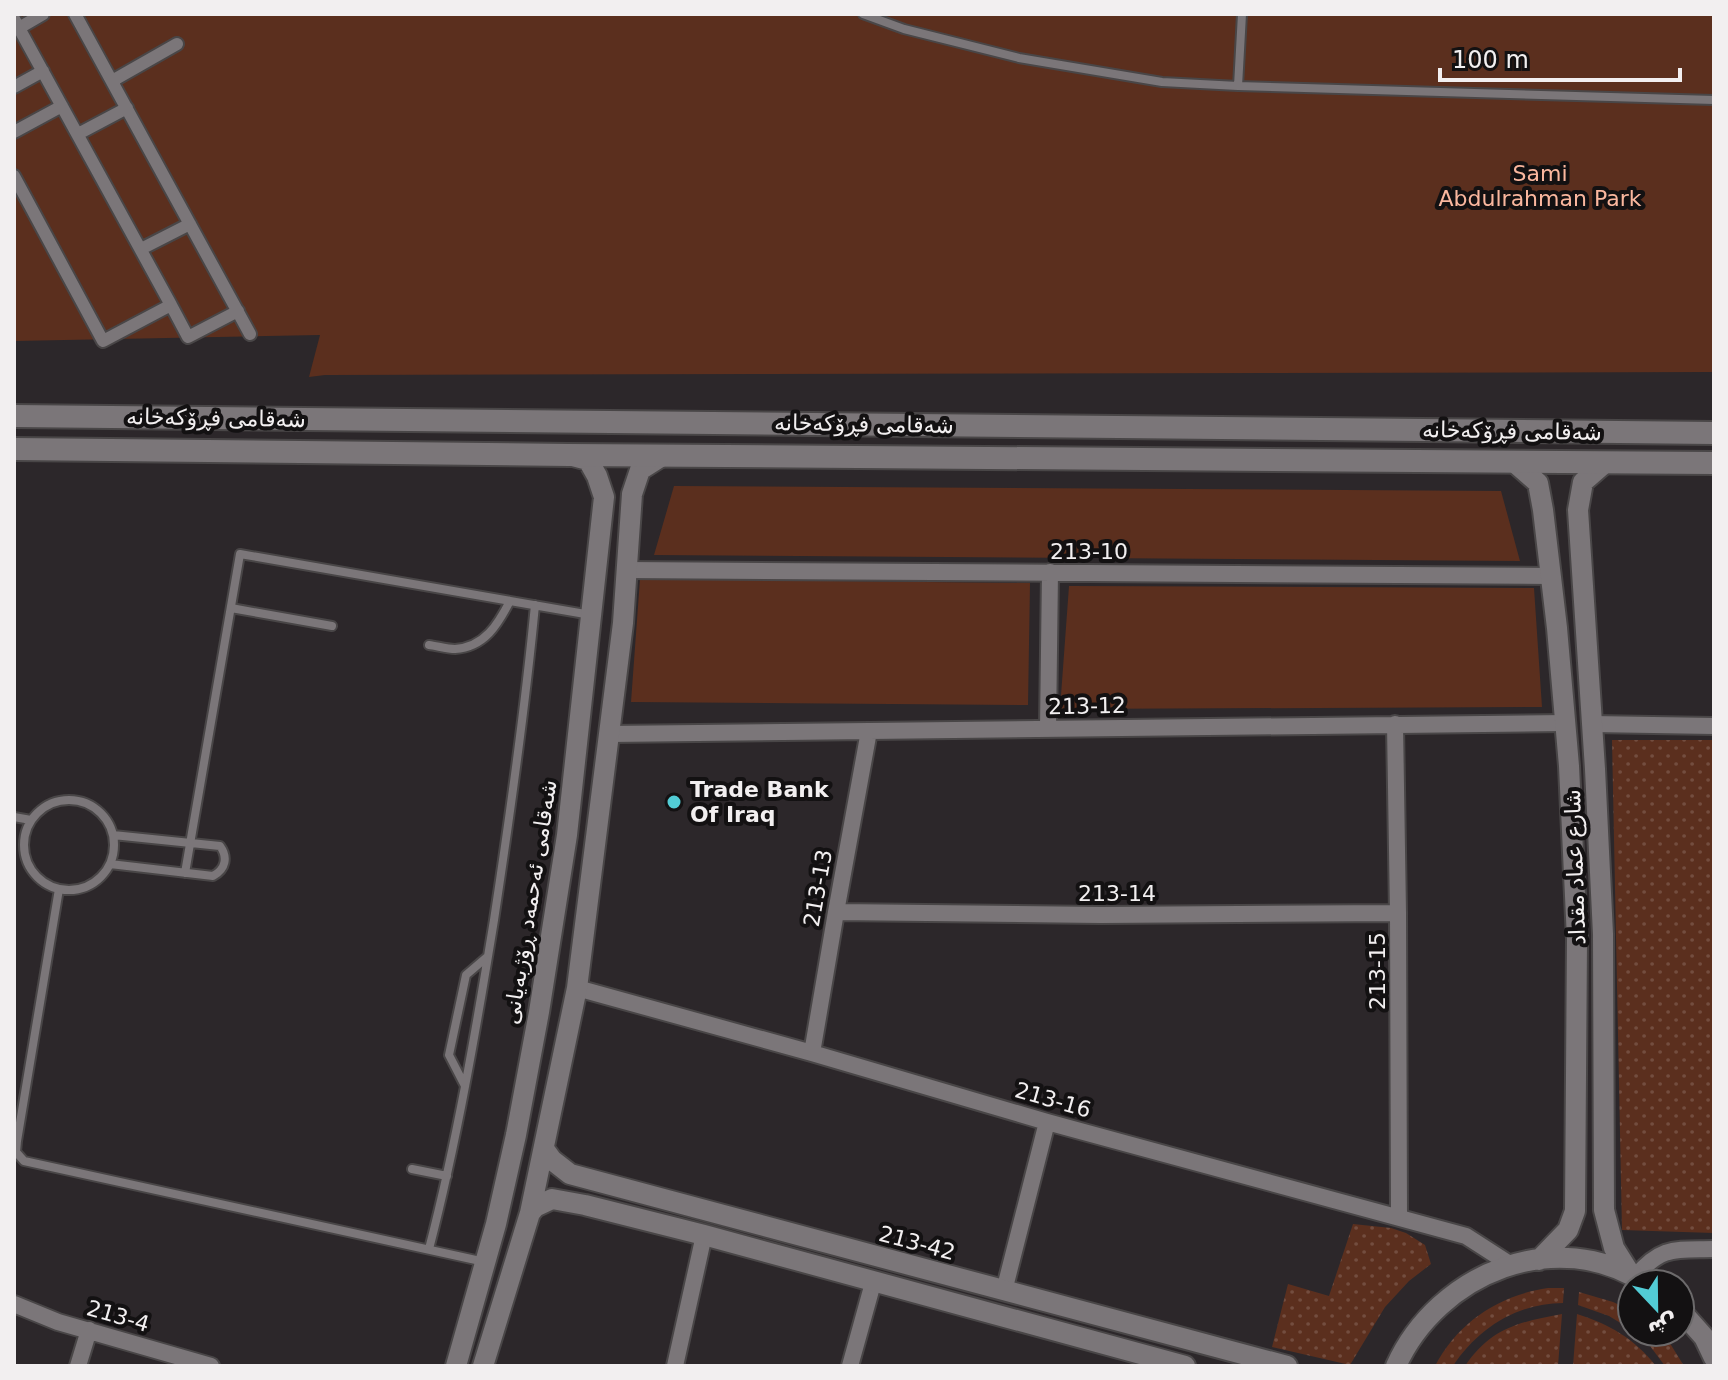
<svg xmlns="http://www.w3.org/2000/svg" width="1728" height="1380" viewBox="0 0 1728 1380" font-family="'DejaVu Sans',Cairo,sans-serif">
	<defs>
		<pattern id="grass-dots" width="8" height="8" patternUnits="userSpaceOnUse" patternTransform="scale(2)"><rect width="8" height="8" fill="#5b2f1e"/><path d="M2 2h.1M6 6h.1" fill="none" stroke="#734d3f" stroke-width="1.8" stroke-linecap="round"/></pattern>
	</defs>
	<rect width="100%" height="100%" fill="#2c272a"/>
	<path fill="url(#grass-dots)" d="M1612,740H1714V1233L1622,1230Z
		M1353,1224L1391,1228L1406,1233L1425,1245L1431,1264L1409,1281L1385,1307L1350,1365L1272,1347L1288,1284L1329,1296Z
		M1548,1288H1564L1563,1303C1518,1303 1478,1328 1453,1366H1435C1458,1322 1499,1295 1548,1288Z
		M1579,1292L1613,1302L1632,1311V1330L1609,1316L1578,1305Z
		M1562,1314L1558,1366H1465C1491,1328 1519,1322 1562,1314Z
		M1577,1314C1609,1324 1635,1339 1656,1366H1573Z
		M1634,1332H1659L1671,1345L1684,1366H1665L1650,1346Z"/>
	<path fill="#5b2f1e" d="M14,14H1714V372L325,375L309,377L320,335L14,341Z
		M674,486L1501,491L1520,561L654,555Z
		M640,579L1030,583L1028,705L631,702Z
		M1069,586L1534,588L1542,707L1060,709Z"/>
	<g fill="none" stroke-linecap="round" stroke-linejoin="round">
		<defs>
			<path id="service" d="M863,14L904,29L1019,58L1162,82L1238,86L1714,100
				M1238,86L1242,14
				M231,608L332,626
				M429,645C437,646 447,649 455,649C485,647 498,624 510,601
				M24 845a45 45 0 1 1 90 0a45 45 0 1 1-90 0Z
				M14,817L31,820
				M110,864L213,876C226,869 228,857 220,846L113,835
				M185,873L240,554L591,615
				M59,889L17,1141L16,1152L24,1161L485,1262
				M465,1086L449,1055L466,975L487,957
				M412,1169L447,1176
				M429,1249C457,1141 476,1030 494,920C510,815 525,710 535,605"/>
			<path id="pedestrian" d="M75,14L250,334
				M14,19L171,305L103,341L14,176
				M19,28L43,14
				M112,81L177,44
				M14,87L43,71
				M14,132L62,106
				M78,134L127,108
				M141,249L190,224
				M171,305L188,337L238,311"/>
			<path id="minor" d="M626,570L1551,576
				M1395,724L1398,913L1399,1217
				M1592,724L1714,726
				M1048,729L1050,572
				M609,734L1565,723
				M836,912L1101,915L1398,913
				M577,988L812,1053L1047,1122L1466,1236L1511,1265
				M812,1053L836,912L869,731
				M1635,1277C1662,1245 1676,1250 1714,1249
				M1004,1291L1047,1122
				M14,1304L58,1322L211,1366
				M78,1366L89,1330
				M675,1366L704,1235
				M850,1366L873,1283"/>
			<path id="tertiary" d="M1514,462L1538,483L1543,510L1557,628L1569,766L1577,939L1575,1211L1568,1230L1539,1260
				M1606,462L1583,482L1578,510L1595,769L1603,934L1604,1210L1614,1248L1631,1275
				M544,1149L552,1160L570,1174L1287,1366
				M530,1213L535,1207L552,1199L585,1205L704,1235L1185,1366
				M1680,1310L1704,1337L1714,1358
				M456,1366L496,1224L516,1135L539,1012L567,835L604,497L597,476L588,460L569,455
				M483,1366L530,1213L577,988L623,623L632,494L640,470L662,456
				M1396,1366C1438,1273 1557,1224 1646,1284"/>
			<path id="secondary" d="M14,416L1714,433
				M14,449L569,455L1714,463"/>
		</defs>
		<use href="#service" stroke="#494647" stroke-width="12"/>
		<use href="#pedestrian" stroke="#494647" stroke-width="16"/>
		<use href="#minor" stroke="#494647" stroke-width="20"/>
		<use href="#tertiary" stroke="#494647" stroke-width="24"/>
		<use href="#secondary" stroke="#494647" stroke-width="26"/>
		<use href="#service" stroke="#7b7679" stroke-width="8"/>
		<use href="#pedestrian" stroke="#7b7679" stroke-width="12"/>
		<use href="#minor" stroke="#7b7679" stroke-width="16"/>
		<use href="#tertiary" stroke="#7b7679" stroke-width="20"/>
		<use href="#secondary" stroke="#7b7679" stroke-width="22"/>
	</g>
	<circle fill="#52ccd5" stroke="#131112" stroke-width="3" cx="674" cy="802" r="8"/>
	<g text-anchor="middle" dominant-baseline="central" stroke-width="8" stroke-linejoin="round" paint-order="stroke">
		<g font-size="22" fill="#fab79e" stroke="#131112">
			<text x="1540" y="173">Sami<tspan x="1540" dy="25">Abdulrahman Park</tspan></text>
		</g>
		<g font-size="22" fill="#f2eff0" stroke="#131112">
			<text transform="translate(216 418) rotate(1)">شەقامی فڕۆکەخانە</text>
			<text transform="translate(864 424) rotate(1)">شەقامی فڕۆکەخانە</text>
			<text transform="translate(1512 431) rotate(1)">شەقامی فڕۆکەخانە</text>
			<text x="1089" y="551">213-10</text>
			<text transform="translate(1087 706) rotate(-1)">213-12</text>
			<text transform="translate(1575 867) rotate(-92)">شارع عماد مقداد</text>
			<text transform="translate(818 888) rotate(-80)">213-13</text>
			<text x="1117" y="893">213-14</text>
			<text transform="translate(530 902) rotate(-81)">شەقامی ئەحمەد ڕۆژبەیانی</text>
			<text transform="translate(1377 971) rotate(-90)">213-15</text>
			<text transform="translate(1053 1100) rotate(16)">213-16</text>
			<text transform="translate(917 1243) rotate(15)">213-42</text>
			<text transform="translate(118 1316) rotate(16)">213-4</text>
		</g>
		<g font-size="22" font-weight="bold" fill="#f2eff0" stroke="#131112" text-anchor="start">
			<text x="690" y="789">Trade Bank<tspan x="690" dy="25">Of Iraq</tspan></text>
		</g>
	</g>
	<rect width="1728" height="1380" fill="none" stroke="#f2eff0" stroke-width="32"/>
	<g transform="translate(1656 1308) rotate(158)"><circle r="38" fill="#131112" stroke="#6c6a6b" stroke-width="2"/>
	<path d="M0-6L14 30L0 20L-14 30Z" fill="#52ccd5"/>
	<text y="-12" font-size="22" font-weight="bold" text-anchor="middle" fill="#f2eff0">ش</text>
	</g>
	<path d="M1440 68v12h240v-12" fill="none" stroke="#f2eff0" stroke-width="4"/>
	<text x="1452" y="68" font-size="24" fill="#f2eff0" stroke="#131112" stroke-width="6" paint-order="stroke">100 m</text>
</svg>
